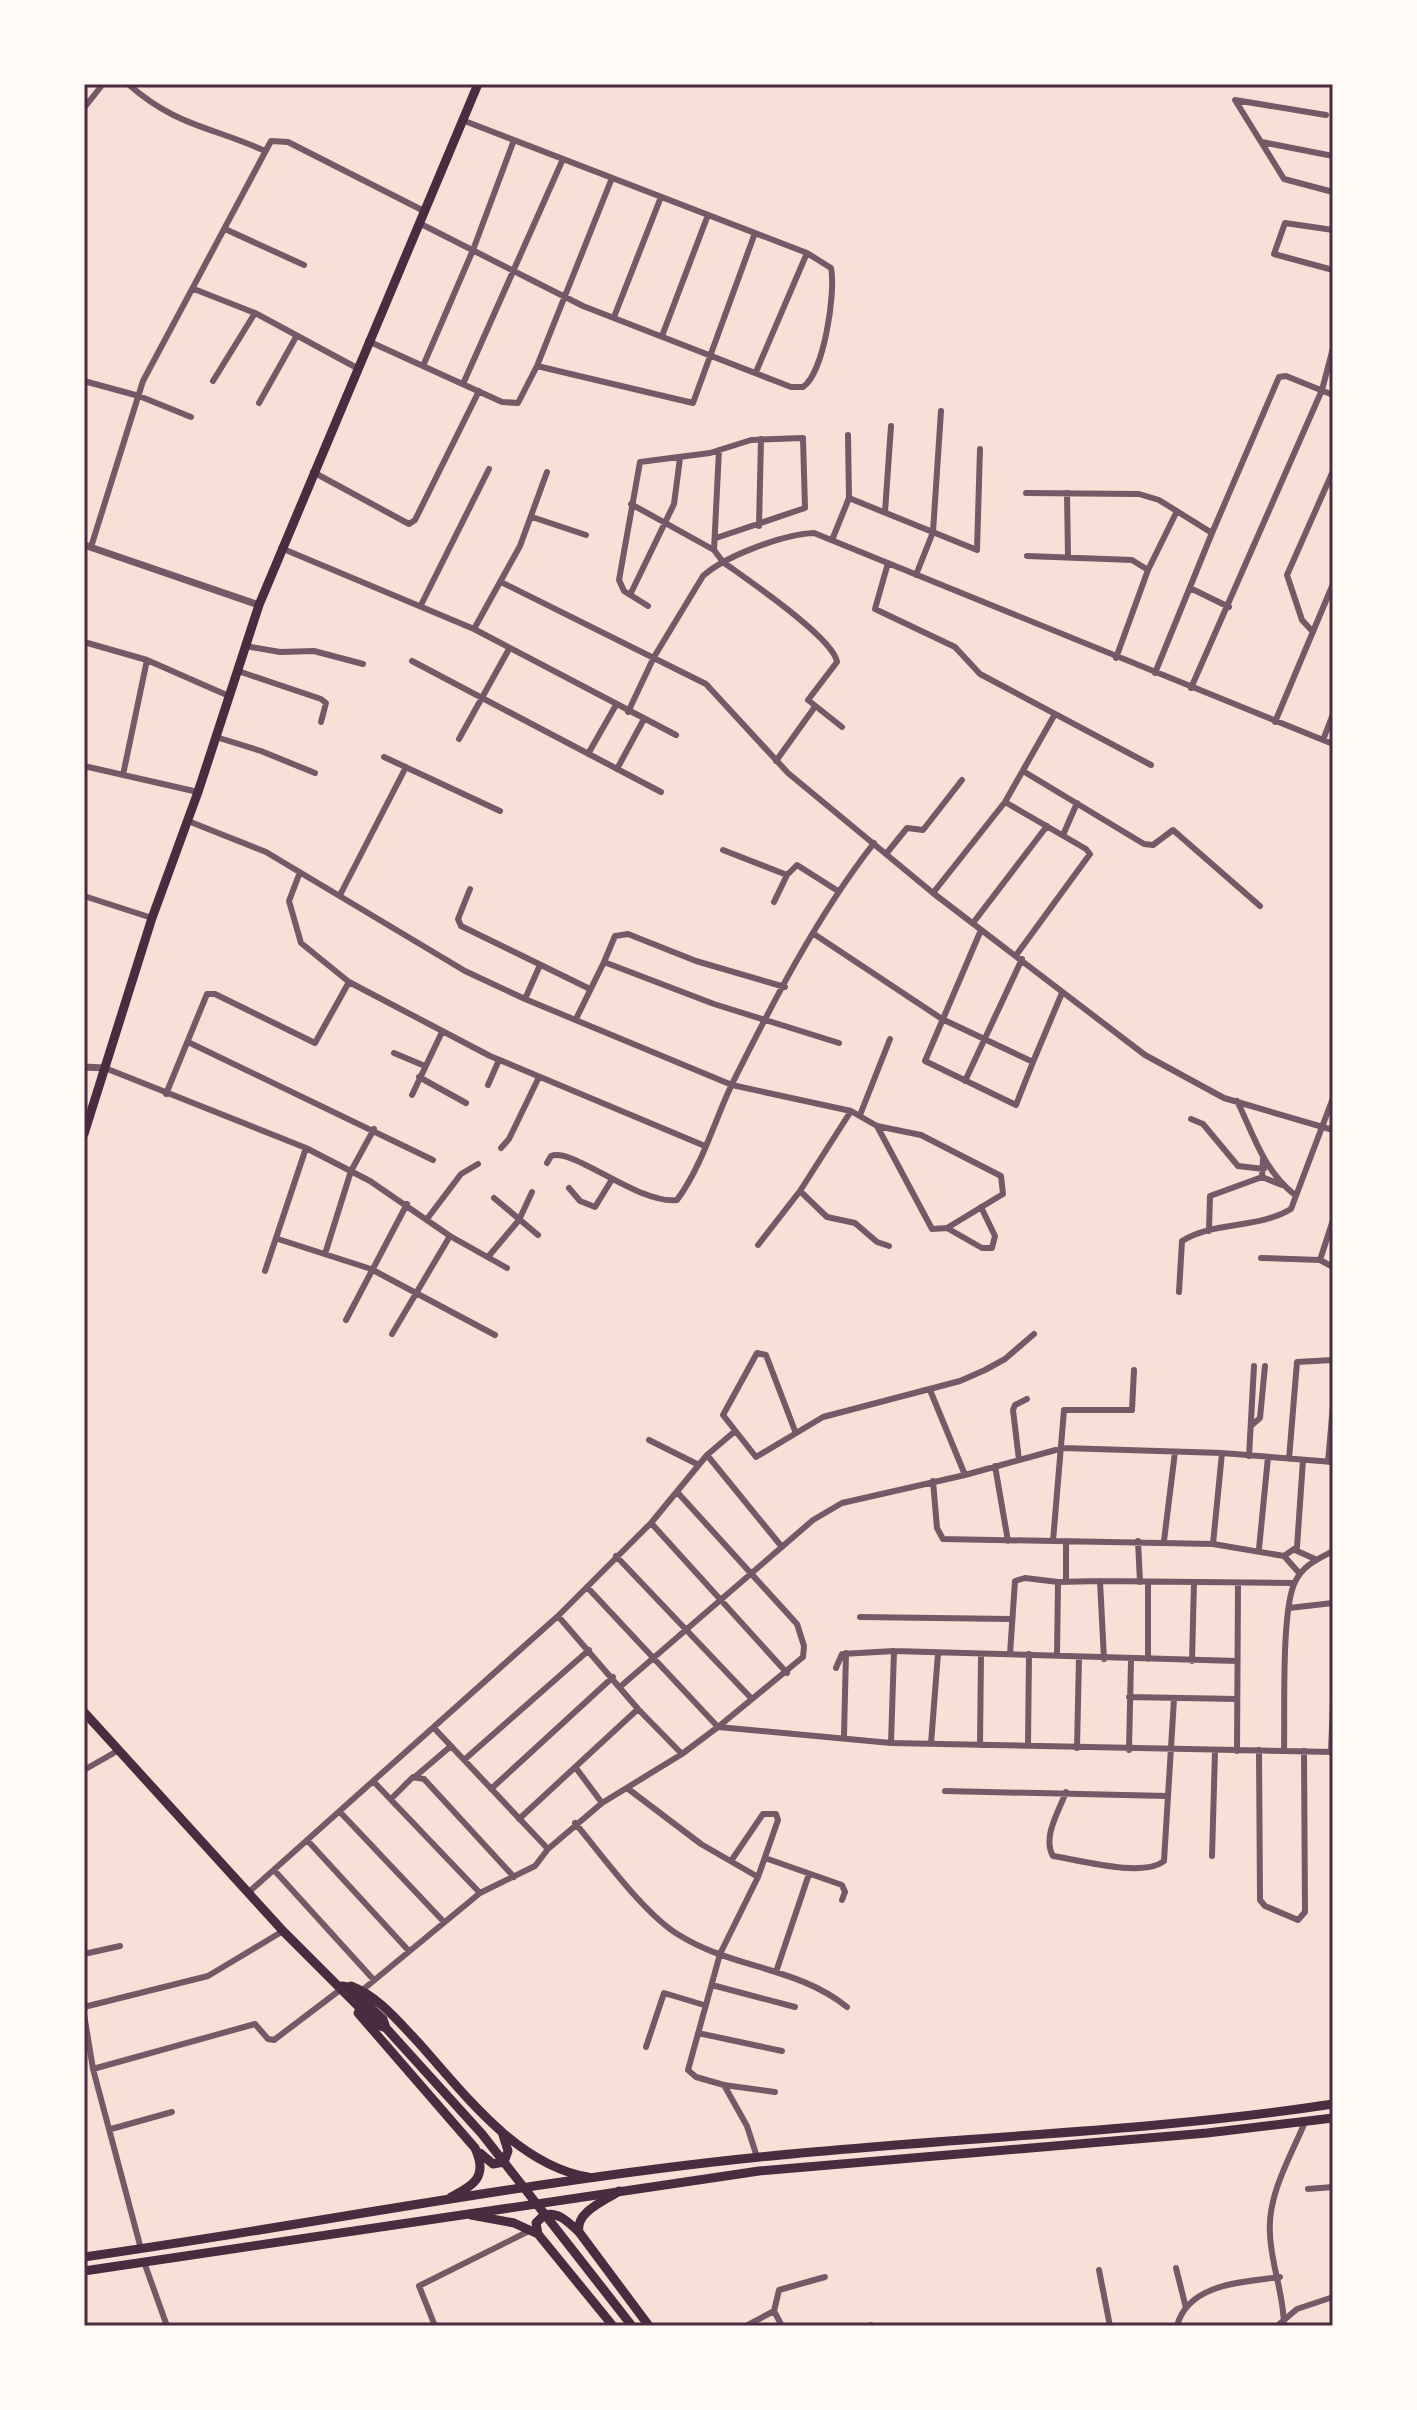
<svg xmlns="http://www.w3.org/2000/svg" width="1417" height="2410" viewBox="0 0 1417 2410" font-family="'Asap Condensed',sans-serif">
	<rect width="100%" height="100%" fill="#f7e1d7"/>
	<g fill="none" stroke-linecap="round" stroke-linejoin="round">
		<path stroke="#755966" stroke-width="6" d="M128,84C177,127 210,126 265,151
			M84,108L103,84
			M1326,115L1235,100L1284,179L1333,192
			M1262,142L1333,156
			M419,223L583,306L791,387H803C824,373 836,292 831,268L807,253L462,120
			M225,229L304,265
			M1333,230L1285,223L1274,254L1333,270
			M194,289L255,313L357,368
			M614,317L661,197
			M662,336L708,215
			M368,341L502,402L518,403L537,366L612,178
			M423,366L473,250L514,140
			M537,366L693,403L755,233
			M756,372L807,253
			M84,381L139,396L191,417
			M213,381L255,313
			M463,384L563,159
			M259,403L296,337
			M313,472L409,524L415,520L479,391
			M1026,493L1139,494L1159,500L1212,533L1155,673
			M1067,493L1068,557
			M849,498L977,550L980,449
			M631,504L714,550L723,562C745,578 834,638 837,662L808,700L842,727
			M885,512L891,426
			M532,517L586,535
			M759,526L761,439
			M1212,533L1279,377L1286,376L1333,395
			M832,540L849,498L848,435
			M91,547L143,381L271,141L288,142L424,211
			M281,548L474,629L676,735
			M714,550L719,450
			M1027,556L1132,560L1148,570
			M888,563L875,609L955,647L980,674L1151,765
			M916,575L933,532L941,411
			M501,582L706,684L788,773L933,893L1145,1055L1224,1098L1333,1130
			M1190,588L1229,607
			M630,595L674,504L680,458
			M421,605L489,469
			M648,606L624,591L619,580L640,462L710,453L751,440L803,438L805,508L716,538
			M474,629L520,546L547,472
			M1313,632L1302,620L1287,575L1333,471
			M84,642L147,660L229,696
			M245,646L280,652L314,651L363,664
			M1116,658L1148,570L1177,511
			M412,661L661,792
			M238,671L321,699L326,703L321,722
			M1191,688L1322,390L1333,348
			M628,712L654,657L703,576C725,556 784,534 814,533L1333,744
			M1275,722L1333,584
			M216,737L261,751L315,773
			M459,739L509,649
			M1323,740L1333,714
			M588,754L616,705
			M384,757L500,811
			M776,761L814,708
			M84,766L198,792
			M617,769L644,719
			M1023,771L1144,844L1153,845L1173,830L1260,906
			M123,775L147,660
			M1005,802L1086,849L1090,854L1017,954
			M188,821L266,852L465,971L525,999L732,1085L851,1111L877,1126L921,1135L1001,1176L1003,1194L947,1228
			M1063,835L1077,803
			M723,850L787,875
			M886,854L907,828L923,830L962,780
			M300,872L289,901L301,943L349,982L490,1056L705,1146
			M470,889L458,919L461,926L588,988
			M933,893L1005,802L1055,714
			M340,895L406,767
			M84,896L152,918
			M774,902L787,875L797,865L838,891
			M973,923L1047,826
			M981,930L925,1061L1016,1105L1033,1062
			M814,934L942,1019L1033,1062L1062,993
			M604,962L615,936L628,934L696,961L785,987
			M525,999L540,965
			M576,1019L604,962L714,1004L839,1043
			M188,1042L433,1160
			M394,1053L425,1066
			M105,1068L306,1148L370,1181L450,1236L507,1268
			M419,1077L466,1103
			M965,1081L1022,959
			M488,1085L499,1060
			M166,1094L207,994H215L315,1043L349,982
			M412,1095L442,1032
			M1237,1101C1254,1135 1263,1170 1295,1195
			M851,1111L800,1191L827,1217L855,1223L877,1242L889,1246
			M860,1115L890,1039
			M1191,1119L1203,1124L1238,1166L1264,1169
			M877,1126L932,1229L947,1228L982,1248H992L995,1236L981,1207
			M501,1148L509,1139L539,1077
			M547,1163L551,1156C573,1147 639,1205 677,1200C702,1166 714,1122 732,1084C773,1002 817,916 874,843
			M1262,1177L1282,1185
			M569,1188L580,1201L595,1207L611,1181
			M494,1198L538,1235
			M427,1219L461,1174L478,1164
			M1333,1220L1320,1260L1333,1267
			M1209,1231L1210,1196L1262,1177L1263,1159
			M278,1239L371,1269L495,1335
			M758,1245L800,1191
			M325,1254L351,1171L374,1129
			M488,1257L519,1220L532,1192
			M1261,1258L1320,1260
			M265,1271L306,1148
			M1179,1292L1182,1241C1214,1221 1258,1229 1291,1209L1333,1098
			M346,1320L407,1204
			M392,1334L450,1236
			M930,1390L965,1475
			M1252,1425L1260,1418L1265,1366
			M795,1431L766,1355L757,1353L723,1415L756,1457L823,1417L960,1381L985,1370L1005,1359L1034,1334
			M649,1440L699,1465
			M707,1455L782,1547
			M1249,1456L1254,1366
			M1289,1459L1297,1362L1333,1360
			M1019,1460L1013,1410L1015,1405L1027,1399
			M1328,1462L1333,1405
			M995,1466L1008,1541
			M933,1481L937,1528L943,1539L1213,1544L1284,1556L1300,1574
			M651,1523L787,1673
			M1053,1541L1064,1410H1132L1134,1370
			M1138,1541L1140,1582
			M1164,1541L1175,1452
			M1213,1544L1222,1453
			M1259,1549L1268,1457
			M1295,1550L1315,1559
			M616,1556L751,1698
			M1284,1556L1297,1547L1303,1460
			M1066,1581V1541
			M1058,1582L1100,1581
			M587,1587L718,1727L803,1657L804,1646L797,1624L678,1493
			M1289,1608L1333,1603
			M860,1617L1010,1619
			M1010,1654L1015,1581L1025,1578L1058,1582L1057,1655
			M1104,1659L1100,1581L1294,1583
			M1148,1659V1582
			M1192,1661L1194,1582
			M836,1668L842,1654L894,1651L1237,1661
			M621,1686L813,1520L842,1503L965,1475L1063,1448L1222,1453L1333,1462
			M1129,1697L1236,1699
			M638,1709L682,1754
			M434,1728L548,1849
			M844,1736L846,1653
			M891,1743L894,1651
			M931,1744L938,1653
			M980,1745L981,1655
			M1028,1745L1029,1654
			M1077,1748L1079,1657
			M1129,1750L1131,1660
			M1259,1750L1260,1900L1265,1906L1298,1920L1305,1912L1304,1751
			M1237,1751L1238,1583
			M1284,1751C1285,1714 1281,1610 1295,1582C1303,1565 1318,1559 1333,1551
			M1331,1752L1333,1699
			M464,1760L589,1650
			M576,1768L602,1803
			M84,1770L119,1750
			M417,1775L451,1746
			M374,1782L480,1893
			M627,1788L701,1844L758,1877
			M491,1789L613,1677
			M945,1791L1167,1796
			M1066,1792C1059,1811 1042,1837 1053,1856C1079,1860 1143,1878 1164,1861L1174,1699
			M391,1799L413,1777L424,1779L514,1877
			M340,1812L444,1922
			M519,1819L638,1709L558,1616
			M575,1823C602,1855 644,1914 679,1935C731,1968 798,1967 847,2007
			M307,1840L408,1950
			M1212,1856L1215,1752
			M765,1858L842,1885L845,1892L842,1900
			M731,1861L763,1814H776L778,1820L758,1877L720,1954L688,2070L696,2077L724,2085L747,2126L757,2157
			M274,1870L373,1979
			M250,1891L558,1616L651,1523L707,1455L734,1432
			M84,1954L120,1946
			M776,1972L809,1874
			M712,1985L795,2007
			M360,1992L480,1893L535,1866L548,1849L602,1803L682,1754L718,1727L891,1743L1333,1752
			M84,2007L208,1976L283,1931
			M84,2014L93,2069L141,2249
			M698,2033L782,2051
			M646,2047L664,1993L704,2005
			M93,2069L255,2024L268,2039L274,2040L340,1990
			M724,2085L775,2092
			M111,2129L172,2112
			M1308,2189L1333,2187
			M144,2262L167,2326
			M1176,2268L1186,2308
			M1099,2270L1110,2326
			M774,2311L782,2326
			M435,2326L419,2286L531,2230
			M746,2326L774,2311L779,2290L825,2277
			M868,2326L871,2325
			M1177,2326C1188,2283 1244,2282 1280,2277
			M1277,2326L1297,2309L1333,2297
			M1284,2326C1284,2294 1271,2265 1270,2234C1267,2195 1291,2156 1305,2122"/>
		<path stroke="#755966" stroke-width="7" d="M84,545L259,605
			M84,1067L105,1068"/>
		<path stroke="#4a2c40" stroke-width="9" d="M84,1134L152,918L198,792L259,605L478,84
			M84,1712L283,1931L376,2024L386,2028
			M342,1986L348,1987L383,2019L386,2028L482,2134L632,2326
			M351,1986C379,1997 397,2020 417,2041C463,2092 516,2165 588,2177
			M358,2013L475,2148C488,2176 475,2185 451,2197
			M480,2153L493,2164L504,2162L508,2151L502,2132
			M471,2215L514,2223L538,2234L613,2326
			M579,2232C575,2212 605,2201 619,2191
			M538,2234L536,2223L544,2215C559,2211 569,2223 579,2232L649,2326"/>
		<path stroke="#4a2c40" stroke-width="9" d="M84,2257C309,2225 533,2180 760,2157C950,2137 1143,2133 1333,2104
			M84,2271L759,2171L1207,2133L1333,2118"/>
	</g>
	<rect width="1417" height="2410" fill="none" stroke="#fffaf5" stroke-width="172"/>
	<rect x="86" y="86" width="1245" height="2238" fill="none" stroke="#4a2c40" stroke-width="3"/>
</svg>
